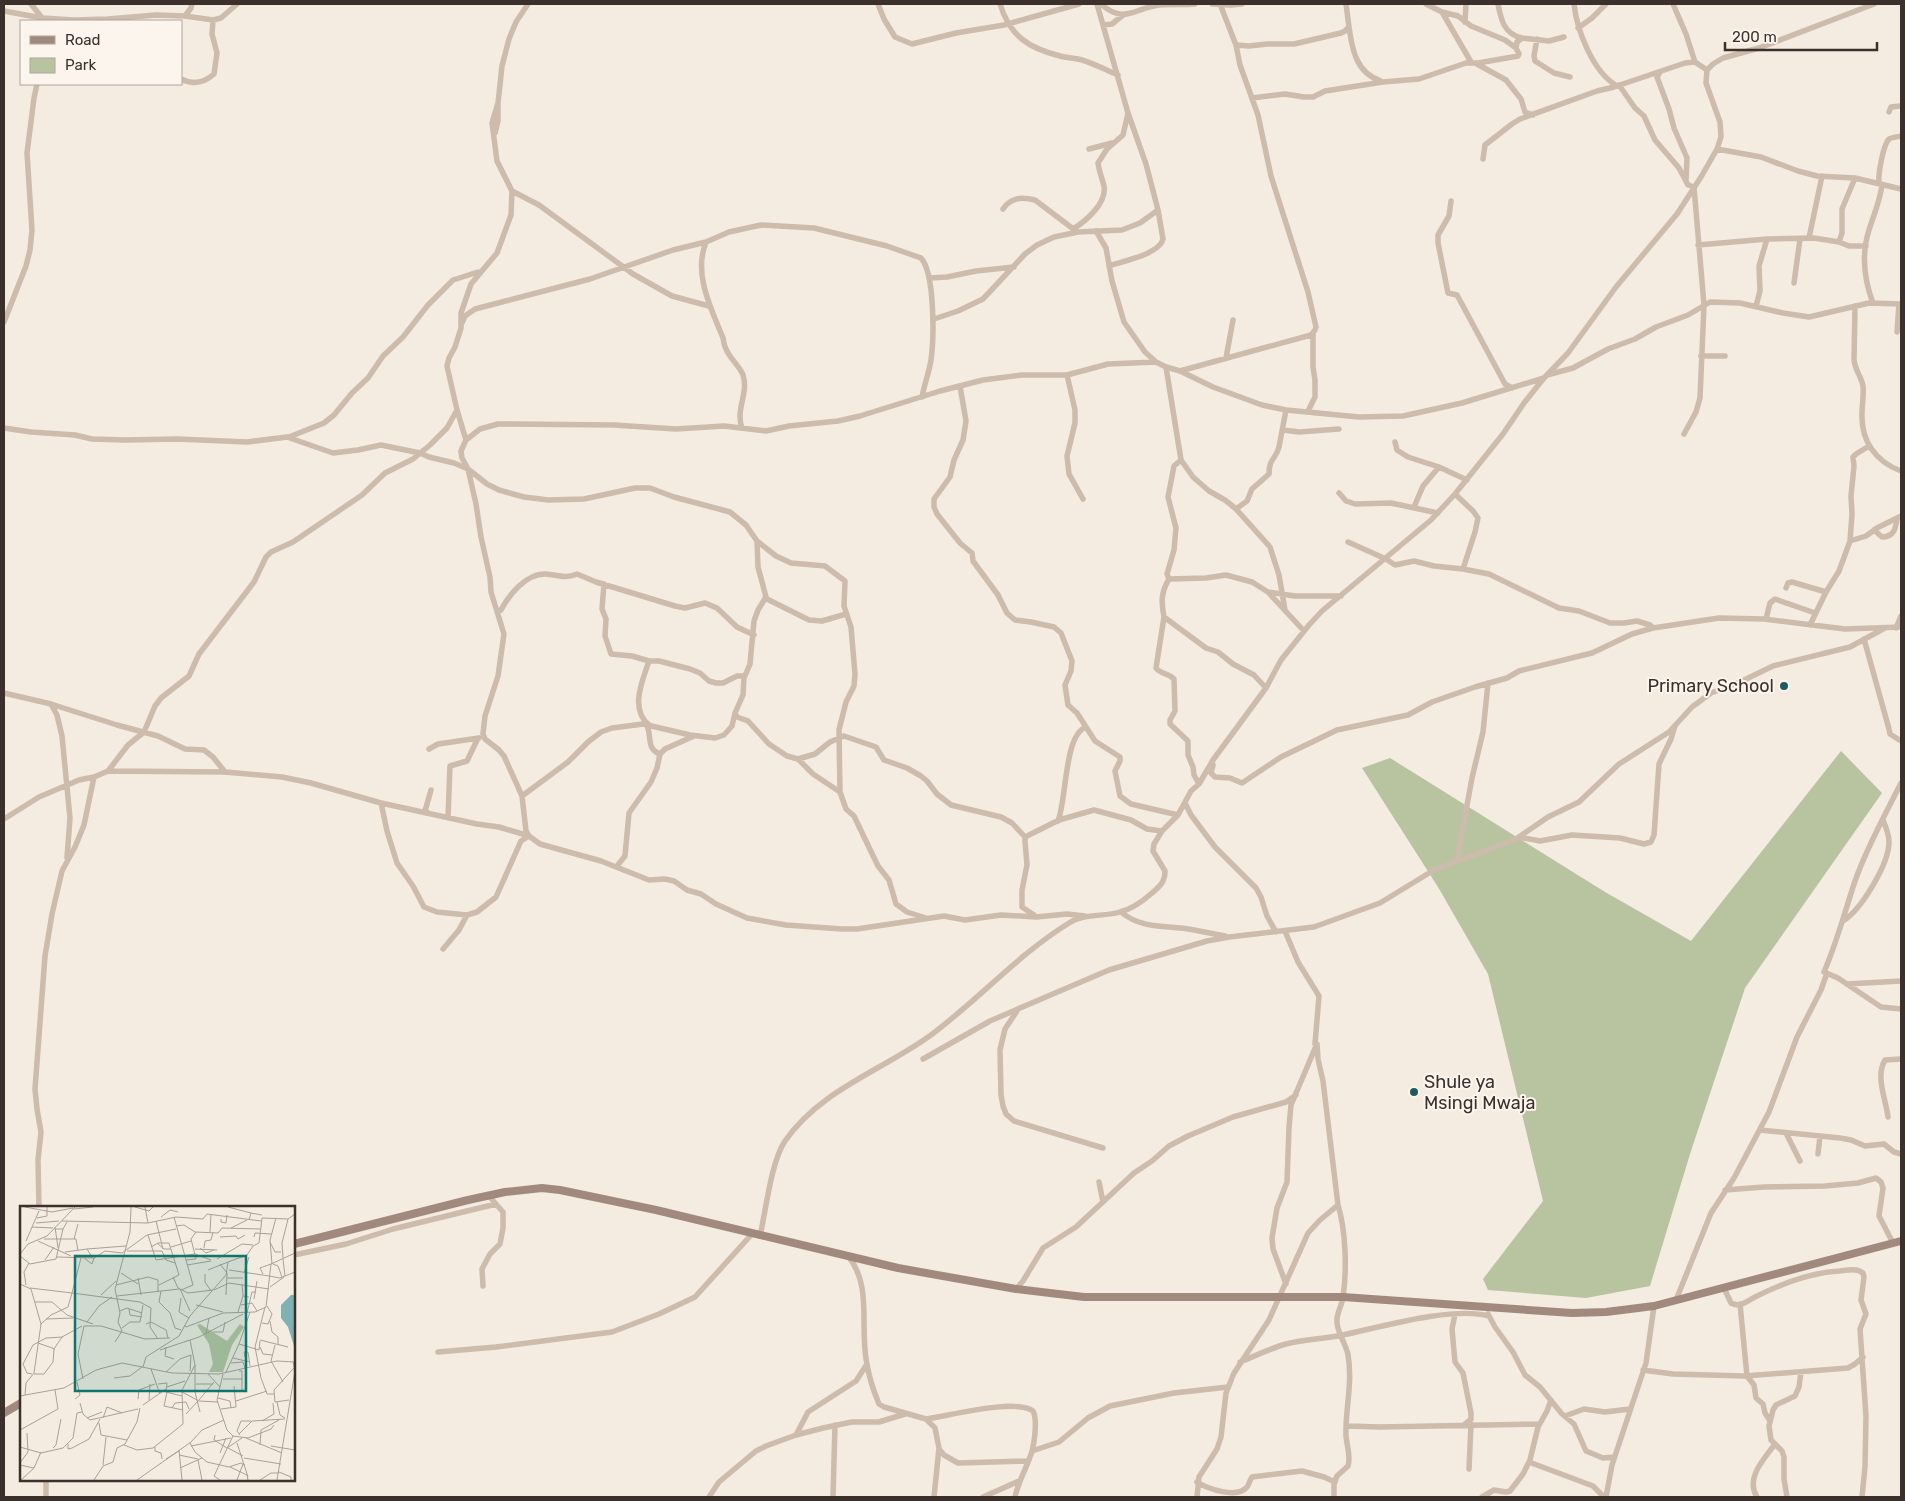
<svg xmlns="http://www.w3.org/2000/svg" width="1905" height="1501" viewBox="0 0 1905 1501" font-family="Rubik,sans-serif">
	<rect width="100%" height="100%" fill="#f4ebe1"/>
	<path fill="#b8c4a0" d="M1841,751L1882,793L1745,988L1690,1154L1650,1286L1586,1298L1488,1290L1483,1279L1543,1201L1488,974L1438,887L1362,768L1390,758L1605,892L1691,941Z"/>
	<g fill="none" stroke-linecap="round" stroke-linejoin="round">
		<path stroke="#cdbbac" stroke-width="5.5" d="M31,4L43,19
			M878,4L884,19L895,37L912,44L956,33L1004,25L1079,4
			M1000,4C1010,36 1028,48 1060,56C1067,58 1075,58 1082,60C1095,64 1106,70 1118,75
			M1097,4L1128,113L1146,164L1158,210L1163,239C1160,254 1123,261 1109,266
			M1101,4C1125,25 1134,8 1159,5C1171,4 1183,5 1195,4
			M1212,4L1231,5L1242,4
			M1426,4L1442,12L1458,16L1471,26L1505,40L1516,48
			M1498,4C1501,20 1504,34 1522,38
			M1574,4C1577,31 1593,72 1617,86
			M1673,4L1686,34L1695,62
			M4,11L42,18L74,20L108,19L156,15L185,16L213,20L221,18L237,4
			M1442,12L1471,62
			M185,16L191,8L192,4
			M1465,22L1466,4
			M1103,25L1112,24L1123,15
			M1349,27C1352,49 1356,73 1381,81
			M1578,28L1592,18L1606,4
			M1537,39L1534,56L1535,61L1554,73L1570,77
			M1236,45L1249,46L1267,44H1294L1341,33L1345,31L1349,27L1346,4
			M1477,64L1506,80L1521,99L1525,112L1533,115
			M1660,72L1657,77L1669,109L1674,128L1687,158L1686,181
			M181,79C193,85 204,83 214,74L217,53L212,34L213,20
			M1619,85L1635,108L1644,116L1655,140L1679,168L1688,185L1694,187L1704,305L1700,398L1696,412L1684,434
			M1252,98L1285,94L1304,97H1313L1325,91L1383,82L1419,79L1466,63H1478L1518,56L1519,54L1516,48L1517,42L1522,38L1549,41L1564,37
			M1889,112L1891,107L1901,106
			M495,133L498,121V105
			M1089,149L1112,143
			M1717,149L1761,157L1798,171L1817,176L1855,178L1901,189
			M1483,159L1485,145L1512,124L1520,119L1597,91L1614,87L1685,63L1695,62L1707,70
			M1879,183C1878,175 1883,145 1889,139C1892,137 1898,137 1901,136
			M512,191L539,205L633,274L672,296L709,306
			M1451,201L1449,216L1438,235V243L1448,293L1457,295L1505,384L1512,388
			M1003,209C1011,197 1022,197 1035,200L1076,231
			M1073,229C1086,221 1107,203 1104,186C1102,178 1099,171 1098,163L1107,149L1123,135L1128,113
			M1096,231L1106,248L1112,281L1124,322L1145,352L1156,362L1166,367L1180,371L1213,387L1262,405L1286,410L1359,417L1403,416L1462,403L1544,378
			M1809,238L1822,176
			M706,242C693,274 711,308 723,338C724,342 724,346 726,349C730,359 739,365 743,375C749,394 735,409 742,428
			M1839,242L1842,233V209L1855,178
			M1698,245L1767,239L1814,238L1839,242L1849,246H1866
			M930,278L947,277L976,271L1014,267
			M1794,283L1800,239
			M1873,303C1864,279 1861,255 1869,230C1874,214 1880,201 1882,185
			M1756,306L1760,291L1759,266L1767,239
			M1855,306L1854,360C1855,370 1861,376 1863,386C1864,395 1862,404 1862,414C1861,441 1876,462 1901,471
			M934,319L958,311L983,299L1025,254L1037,245L1054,237L1078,232L1122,230L1140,223L1158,210
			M4,322L26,266L30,250L32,230L27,153L34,98L37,84
			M462,323L465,316L475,309L590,279L673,250L706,242L729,232L761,225L814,228L887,246L921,258C935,273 934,339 931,360C929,373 924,385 922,397
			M1897,332L1899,304
			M1701,356H1725
			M1226,358L1233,320
			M1166,367L1181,460L1193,477L1209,491L1225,500L1236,509L1270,547L1279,575L1285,610
			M1180,371L1311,335L1315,330L1316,327L1308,292L1271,176L1258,115L1240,65L1236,45L1220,4
			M1067,375L1075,410V423L1067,456L1069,474L1083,499
			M1547,375L1573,368L1608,349L1635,339L1656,327L1688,315L1710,302L1740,303L1783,313L1809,317L1869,303L1901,304
			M960,386L966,421L963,440L954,460L950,477L934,499V507L937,514L960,543L972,553L973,561L998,595L1007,613L1015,620L1031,622L1054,627L1061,633L1072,661L1071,671L1065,685L1068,705L1077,713L1095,741L1120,757V761L1115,771L1120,796L1131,804L1178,815
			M1308,411L1315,397V380L1313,367V333
			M4,428L31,432L75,435L92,439L125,440L177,439L247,442L287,437L333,453L358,450L381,445L420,453L429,457L454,463L468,469L487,484L499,490L524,497L548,500L584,499L635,488H650L674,497L730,512L746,525L757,541L776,556L791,563L825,566L845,581L844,606L851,627L855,674L854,686L846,702L839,730L840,792L846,809L854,816L878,866L889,880L896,904L907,912L926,918
			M1283,430L1299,432L1339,429
			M289,437L324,423L334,415L352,393L368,378L383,356L403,337L428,305L453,280L478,272
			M466,440L480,429L498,424L614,425L676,429L724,426L766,431L789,426L838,421L860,416L940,391L983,380L1022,375H1067L1108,364L1156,362
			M1395,442L1397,450L1408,457L1439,467L1467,480
			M1181,460L1174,466L1168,497L1176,528L1174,550L1167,574L1169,579C1161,592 1161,602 1164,617L1206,648L1218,652L1233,664L1254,675L1266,688
			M1339,493L1346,501L1355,504L1391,503L1438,513
			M1455,494L1473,511L1478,518L1475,532L1463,569
			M1414,507L1423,486L1439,467
			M1236,509L1247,501L1252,489L1269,474C1269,458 1275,461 1279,447L1286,410
			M1874,530L1882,537C1894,537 1896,528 1897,518
			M1850,541L1866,536L1877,528L1901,516
			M1348,542L1386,559
			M1386,559L1395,565L1414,561L1434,566L1463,569L1489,574L1559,608L1579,611L1610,623H1624L1637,621L1650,625L1653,628
			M1169,579L1206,578L1226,575L1252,582L1268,592L1304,631
			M604,584L602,609L606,619L605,636L611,654L632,656L649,661H659L690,669L700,673L709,681L716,683H723L737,676H744
			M1786,588L1788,583L1792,582L1826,592
			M1268,592L1295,596H1341
			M765,598L809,620L822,621L846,614
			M501,610C509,595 526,573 546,574C558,575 565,579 577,574L596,582L675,606L685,608L705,603L717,608L737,627L754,635
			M1164,617L1156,668C1160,674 1169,673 1174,679L1175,711L1170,720V724L1188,741V755L1193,767L1194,775L1199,784
			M1766,619L1770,603L1775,599L1815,613
			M1810,625L1826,592L1839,571L1850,541L1852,514L1851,496L1854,466L1853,457L1856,454L1869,446
			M1896,628L1901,616
			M1864,639L1889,729L1890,734L1901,741
			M649,661C643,679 629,709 649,725L647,726C652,736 646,749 660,754
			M4,693L51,704L117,725L158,736L185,749L204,750L213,757L225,772
			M51,704L57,715L62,736L70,818L67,858
			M735,713L737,717L748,721L769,744L787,756L798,759L813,774L840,792
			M429,749L438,744L479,738
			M798,759L815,754L830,742L844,736L876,747L884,760L907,768L921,776L927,781L937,794L951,805L1001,817L1012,823L1025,837V841L1027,865L1022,890V907L1034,915
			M1213,765L1211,773L1215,777L1230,778L1242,783L1281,757L1337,730L1408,715L1432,702L1475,687L1507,678L1519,671L1592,653L1632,634L1653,628L1719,618L1764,619L1845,629L1901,627
			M108,771L128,745L144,732L155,706L161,698L189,676L199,654L254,582L266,557L271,552L293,542L362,495L385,473L413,459L430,445L447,428L457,410
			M1901,783C1885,815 1867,847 1855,881C1845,911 1837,942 1824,972L1838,978L1881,1007L1901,1009
			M522,796L568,762L588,742L601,732L612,728L643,724L690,735L715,738L724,735L732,726L735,713L743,695L744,678L750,664L754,621L758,610L766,597L758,567L757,541
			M381,803L387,831L397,863L413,886L424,907L437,912L467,915
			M1185,803L1191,815L1215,847L1256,888L1261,897L1267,916L1276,932
			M427,812L425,811L431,790
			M448,818L450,766L467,761L478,738
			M4,819L39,797L79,780L94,777
			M1058,821C1067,798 1064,735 1086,727
			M1025,837L1059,820L1094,810L1131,820L1147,829L1162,831
			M1519,837L1540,841L1572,835L1620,838L1644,844L1651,842L1654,835L1659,764L1671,739L1675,726
			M1457,860L1472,778L1483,732L1488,683
			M617,866L625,856L629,813L651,782L657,768L660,754L665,749L694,736
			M1121,912C1139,927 1159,926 1181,928C1196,930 1210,933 1225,936
			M1843,921C1861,910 1889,864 1889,842C1889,835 1886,827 1883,820
			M443,949L459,930L467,915L477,912L496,897L521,841L529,836L526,831L522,796L504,756L499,750L485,739L483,734L485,716L498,676L504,634L491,592L490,577L481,537L476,504L468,469L462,458L461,451L466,440L457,410L447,366L449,358L455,347L461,328V313L471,284L497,253L511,215L512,191L497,161L492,123L498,103L502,66L509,39L516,22L528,4
			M1847,984L1901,981
			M1017,1011L1005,1029L1000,1050L1001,1095L1003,1106L1006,1114L1014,1121L1103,1148
			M923,1059L990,1021L1109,970L1207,941L1229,937L1314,927L1380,903L1434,870L1516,839L1548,817L1579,802L1619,764L1669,732L1692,707L1711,693L1742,681L1773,666L1850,647L1885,628
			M1888,1117C1886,1099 1875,1077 1885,1060L1901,1059
			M1760,1130L1840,1138L1851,1140L1865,1146L1884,1144L1894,1152L1901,1154
			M1786,1133L1800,1161
			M1818,1154L1820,1136
			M1099,1182L1103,1202
			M1725,1190L1764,1187L1825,1186L1858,1183L1876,1178L1881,1182L1883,1188L1879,1216L1893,1243
			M39,1207L38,1160L41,1132L37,1109L35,1089L45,956L52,914L62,871L75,847L84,825L94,777L108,771L225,772L282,777L311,783L381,803L477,824L499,827L529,836L540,844L601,861L649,880L665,879L674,881L687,890L701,894L716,904L747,918L786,925L842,929H857L944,916L965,920L1001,915L1036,917L1067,914L1085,916
			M760,1236C766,1210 771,1162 785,1141C820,1090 883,1070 931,1035C978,1000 1020,953 1069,923C1084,913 1104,917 1120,912C1132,909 1143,901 1152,893C1160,886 1165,882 1165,871L1153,851L1154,844L1162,831L1178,815L1191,791L1199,784L1213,760L1266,688L1281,660L1309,625L1322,611L1431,520L1455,494L1503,434L1524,403L1544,378L1568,353L1616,287L1677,214L1701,177L1717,149L1721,137L1720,122L1706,83L1707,70L1713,64L1723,58L1759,48L1874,4
			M294,1255L346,1244L393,1229L496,1204
			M848,1256C873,1286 859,1328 867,1364C869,1377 874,1392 879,1404L884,1407L926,1419L935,1428L939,1448L934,1497
			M1286,1284L1273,1249L1272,1238L1277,1208L1287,1182L1289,1128L1291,1105L1316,1046
			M483,1286L482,1269L490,1254L500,1244L503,1228V1212L489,1196
			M1724,1288L1731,1303C1740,1308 1747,1301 1755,1297C1781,1284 1811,1272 1840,1271C1848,1270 1856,1268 1863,1273L1864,1277L1861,1300L1866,1314L1860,1329L1866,1416L1865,1467L1862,1497
			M1016,1289L1023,1281L1043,1248L1076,1227L1134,1173L1152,1161L1169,1146L1188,1136L1233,1117L1286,1102L1296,1095
			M1676,1300L1711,1213L1734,1178L1769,1112L1797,1037L1821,990L1827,973
			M1740,1304L1747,1376L1754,1385L1756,1398L1763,1404L1765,1413L1770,1421
			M1455,1314L1452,1329L1455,1362L1463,1373L1471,1413V1419L1465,1424
			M1488,1314L1495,1327L1513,1352L1525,1375L1540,1387L1562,1414L1574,1424L1586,1451L1603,1458L1614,1457
			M438,1352L496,1347L612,1332L659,1314L695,1297L752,1234
			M1240,1362C1255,1356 1271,1348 1286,1344C1305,1339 1324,1339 1343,1335C1381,1327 1452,1306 1489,1316
			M1643,1370L1673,1374L1745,1376L1848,1368L1855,1364L1863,1357
			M1565,1416L1584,1409L1605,1412L1630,1409
			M926,1419C949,1416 1015,1398 1033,1411C1038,1420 1034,1448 1030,1457C1025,1471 1018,1483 1015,1497
			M1347,1426L1380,1427L1539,1424
			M796,1435L808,1412L856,1381L867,1364
			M939,1449L944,1455L958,1463L1028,1461
			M1032,1451L1059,1442L1088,1418L1110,1406L1174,1393L1228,1387
			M1529,1462L1593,1486L1604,1497
			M1469,1469L1471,1424
			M46,1480V1497
			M1197,1482C1208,1489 1237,1499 1247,1487C1249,1484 1250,1480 1252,1477L1302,1471L1324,1477L1335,1482
			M709,1497L719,1482L756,1451L766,1446L796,1435L823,1428L852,1422H879L905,1414
			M833,1497L835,1425
			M983,1497L1019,1481
			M1197,1497L1199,1477L1217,1449L1221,1437L1226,1393L1234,1373L1269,1320L1308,1233L1320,1220L1338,1205L1323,1081L1318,1059L1317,1044H1315L1319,996L1298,962L1285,931
			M1334,1497V1484L1337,1476L1348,1466C1351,1456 1347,1447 1346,1436C1345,1409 1353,1383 1348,1355C1346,1344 1338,1334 1337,1323C1336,1313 1342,1306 1343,1297C1347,1270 1346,1231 1338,1205
			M1482,1497L1494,1490L1506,1492L1510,1491L1523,1474L1530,1460L1538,1427L1547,1411L1551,1400
			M1606,1497L1612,1465L1646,1363L1654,1306
			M1757,1497C1745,1478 1764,1459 1775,1444
			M1787,1497L1784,1479V1457L1782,1451L1771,1440L1769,1426L1773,1410L1776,1405L1795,1396L1799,1387L1801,1372"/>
		<path stroke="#a18a7d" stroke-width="8" d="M294,1244L468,1200L505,1192L542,1188L560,1190L656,1210L898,1268L1016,1289L1084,1297H1343L1572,1313L1606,1312L1654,1306L1901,1241
			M4,1413L21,1403"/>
	</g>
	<g fill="#1f5a5e" stroke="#fbf5ee" stroke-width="2">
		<circle cx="1784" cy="686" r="5"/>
		<circle cx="1414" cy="1092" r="5"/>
	</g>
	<g text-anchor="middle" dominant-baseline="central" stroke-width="4" stroke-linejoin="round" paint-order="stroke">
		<g font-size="18" fill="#3b302b" stroke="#fbf5ee" text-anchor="end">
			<text x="1774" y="686">Primary School</text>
			<text x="1424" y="1082" text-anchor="start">Shule ya<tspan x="1424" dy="21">Msingi Mwaja</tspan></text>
		</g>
	</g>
	<g transform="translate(20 1206)">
		<rect width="275" height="275" fill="#f4ebe1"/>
		<path d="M180,118L207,135L220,118L224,121L212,139L203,166H189L193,158L189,138L177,119Z" fill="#b8c4a0"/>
		<path d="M271,89H275V143L268,121L261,112V99Z" fill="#7fb0b2"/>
		<path fill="none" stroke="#aaa098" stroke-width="1" d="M5,1L32,6L53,2M115,1L129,5L133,1M125,1L128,17M208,1L231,7M54,3L73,1M141,11L150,4L158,6M154,11L173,79L161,84M17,12L27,10V1M201,13V16L206,17L207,9M229,14L231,7L242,9M42,15L128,17L156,11L183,13L187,8L241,15M136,15L143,43M16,17L39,15M156,20L164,19L175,26L198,27L202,22L240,23M12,21L33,22M35,21L38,42M211,22L227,14M35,23H43L47,16M190,26L191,8M128,29L136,54L175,48L191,54M200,31L216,30L218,33L225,29M234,31L235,27L251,28M24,33H56L58,45M54,33L58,18M6,35L19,5M18,35L51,50M250,36L255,46H261M137,37L144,43H151M131,41L138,37H149L159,69M151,41L171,35M180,42L186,47L194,44M184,42L185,35L191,34L193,26M67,43L106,40M175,43L197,44M107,45H142L146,54L155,57M45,46L67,43L72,51M0,48L8,38L27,30L55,1M0,50L10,58L36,53L43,23M37,51L74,52L85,45L102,47L127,29L156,23M64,52L72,58L74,52M263,52L262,37L268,13M197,53L222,38L233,39M263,53L265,70M25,54L34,41M166,54L176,53L171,33L176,26M200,58L207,67L206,89M252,58L250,34L256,12M253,58L258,60L262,71M167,59L191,55M188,64L208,56M209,64L249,70M101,67L118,78M224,67L229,51M185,68V76L191,85M243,68L240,62L251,58M249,70L260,72L275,66M153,71L158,82L168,87L193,84M118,72L121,89M207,72H223M0,78L11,83L21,118L14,167L6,177L5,189M222,78L223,90L229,91M6,79L4,66L9,57M96,79L128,71L138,74V86M139,79L159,69M250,81L264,71M10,82L52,87L61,52M160,83L170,105M194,84L209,77L249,83M141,85L139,96L150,107L155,122L161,124M52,87L120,96L131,102L130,121L138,133M81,89L96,75M97,90L159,83M161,92L159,106L169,112M234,93L237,75M15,96H32L47,109L73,118M176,99L203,106M221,99L232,97L237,105M245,101L235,141L241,172L247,188H254M109,103L110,109L122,111M100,105L107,102L122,107M218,106L223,90M230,106L219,138L239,144L240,135M227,107L232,86H236M26,113L53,112M250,115L252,126L258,131V139M67,116L79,100L92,91M242,117L248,118L252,108L247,100M21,118L31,109L48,101L52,87M126,118L131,116L146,124L148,132M164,119L166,121L203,107L235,106L246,101L251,58L275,47M102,122L110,116H120L123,99M193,126H203L205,116M186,128L189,112M240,134L268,141M95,136L102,125L98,116L100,107L95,83L110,26L111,1M18,137L35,143M255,139L251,155L263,176M146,141L145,150L154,153M240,141L243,148L252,149M140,144L179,131L223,108M225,151L224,146H228L230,160M213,152L230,156M211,157L223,156L225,162M175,159V186L180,206M123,161L126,151L159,130L170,110L206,69L208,56L227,49L233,40L239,37L242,12L268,13L275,8M131,163L140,188M170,165L171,149M219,165H222V186M146,166L160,153L171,149M206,166L219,138M12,168L7,167L3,158L13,139L26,132L43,131M14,168H24L33,156L34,143L42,131L62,120M188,168L200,181M203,168L197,194L207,224L213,230L228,232L251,223L254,219M94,172L110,170L122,161M63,173L58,148L64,120H81L125,133L150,132M203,173H222M138,178L147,177L146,186L162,190M176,178H193M147,181L165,175M147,186L144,200L163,204M162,186L179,195M0,190L44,182L76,164L102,157L152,167L199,168L257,155L275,156M198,192L210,195L211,202M55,193L60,189L57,176M118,193L119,184L135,178M129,194L130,178M179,194L194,176M269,194L255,196L254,184L274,162M179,195L198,196M216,195L247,185M257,196L260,209L265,212M60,197L63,208L70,214L118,203M123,199L146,183M152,202L155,197L166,196L169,203M201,203L216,201L214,180M166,208L178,195M67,212L82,206M83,212L87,201L102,207M242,215L254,208L253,197M79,217L81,229L107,234M0,224L38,203L35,184M219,228L232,215L265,213M195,229L194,234L207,242M220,229L217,225L221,215H231M226,232L262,247M170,237L175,246L187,256L209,261L221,257L225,259M217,237L228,271M48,238V243L52,242L69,233L80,213M104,239L117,244L133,242L163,218L162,184L175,159L170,134M240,239L241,224L259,214M171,240L211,232M251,240L275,244M0,241L21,247L43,242L53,232L57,207L62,206M135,241V245L141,247L142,253M33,242L36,239L41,213M207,242L222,232M208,242L223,250M159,244L162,274M200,247L206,232M159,249L178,253M224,252L261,258M146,253L159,245M178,254L182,274M0,257L8,246L7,227M0,259L14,262L1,274M83,259L86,231M210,261L227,269L228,274M14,262L21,246M160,262L182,252M259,266L271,271V274M74,274L83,260L93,256L97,242L105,238L117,216L120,202M117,274L171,236L182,224L204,214M200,274L194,270L213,230M217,274L223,258M240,274L251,267H259M257,274L275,165L273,156"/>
		<path fill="#0f766e" fill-opacity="0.15" stroke="#0f766e" stroke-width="2.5" d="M55,50H226V185H55Z"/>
		<rect width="275" height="275" fill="none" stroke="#3b302b" stroke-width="2.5"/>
	</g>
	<rect width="1905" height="1501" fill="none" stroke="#3b302b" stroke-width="10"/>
	<rect x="20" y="20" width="162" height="65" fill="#fbf5ee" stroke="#aea6a0"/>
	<rect x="30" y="36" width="25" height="8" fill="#a18a7d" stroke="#aea6a0"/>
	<text x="65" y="45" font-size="15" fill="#3b302b">Road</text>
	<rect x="30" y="58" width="25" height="15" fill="#b8c4a0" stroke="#aea6a0"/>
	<text x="65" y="70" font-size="15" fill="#3b302b">Park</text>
	<path d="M1725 42v8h152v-8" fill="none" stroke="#3b302b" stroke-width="2.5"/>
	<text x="1732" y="42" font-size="15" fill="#3b302b" stroke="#fbf5ee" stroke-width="4" paint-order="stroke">200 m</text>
</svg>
